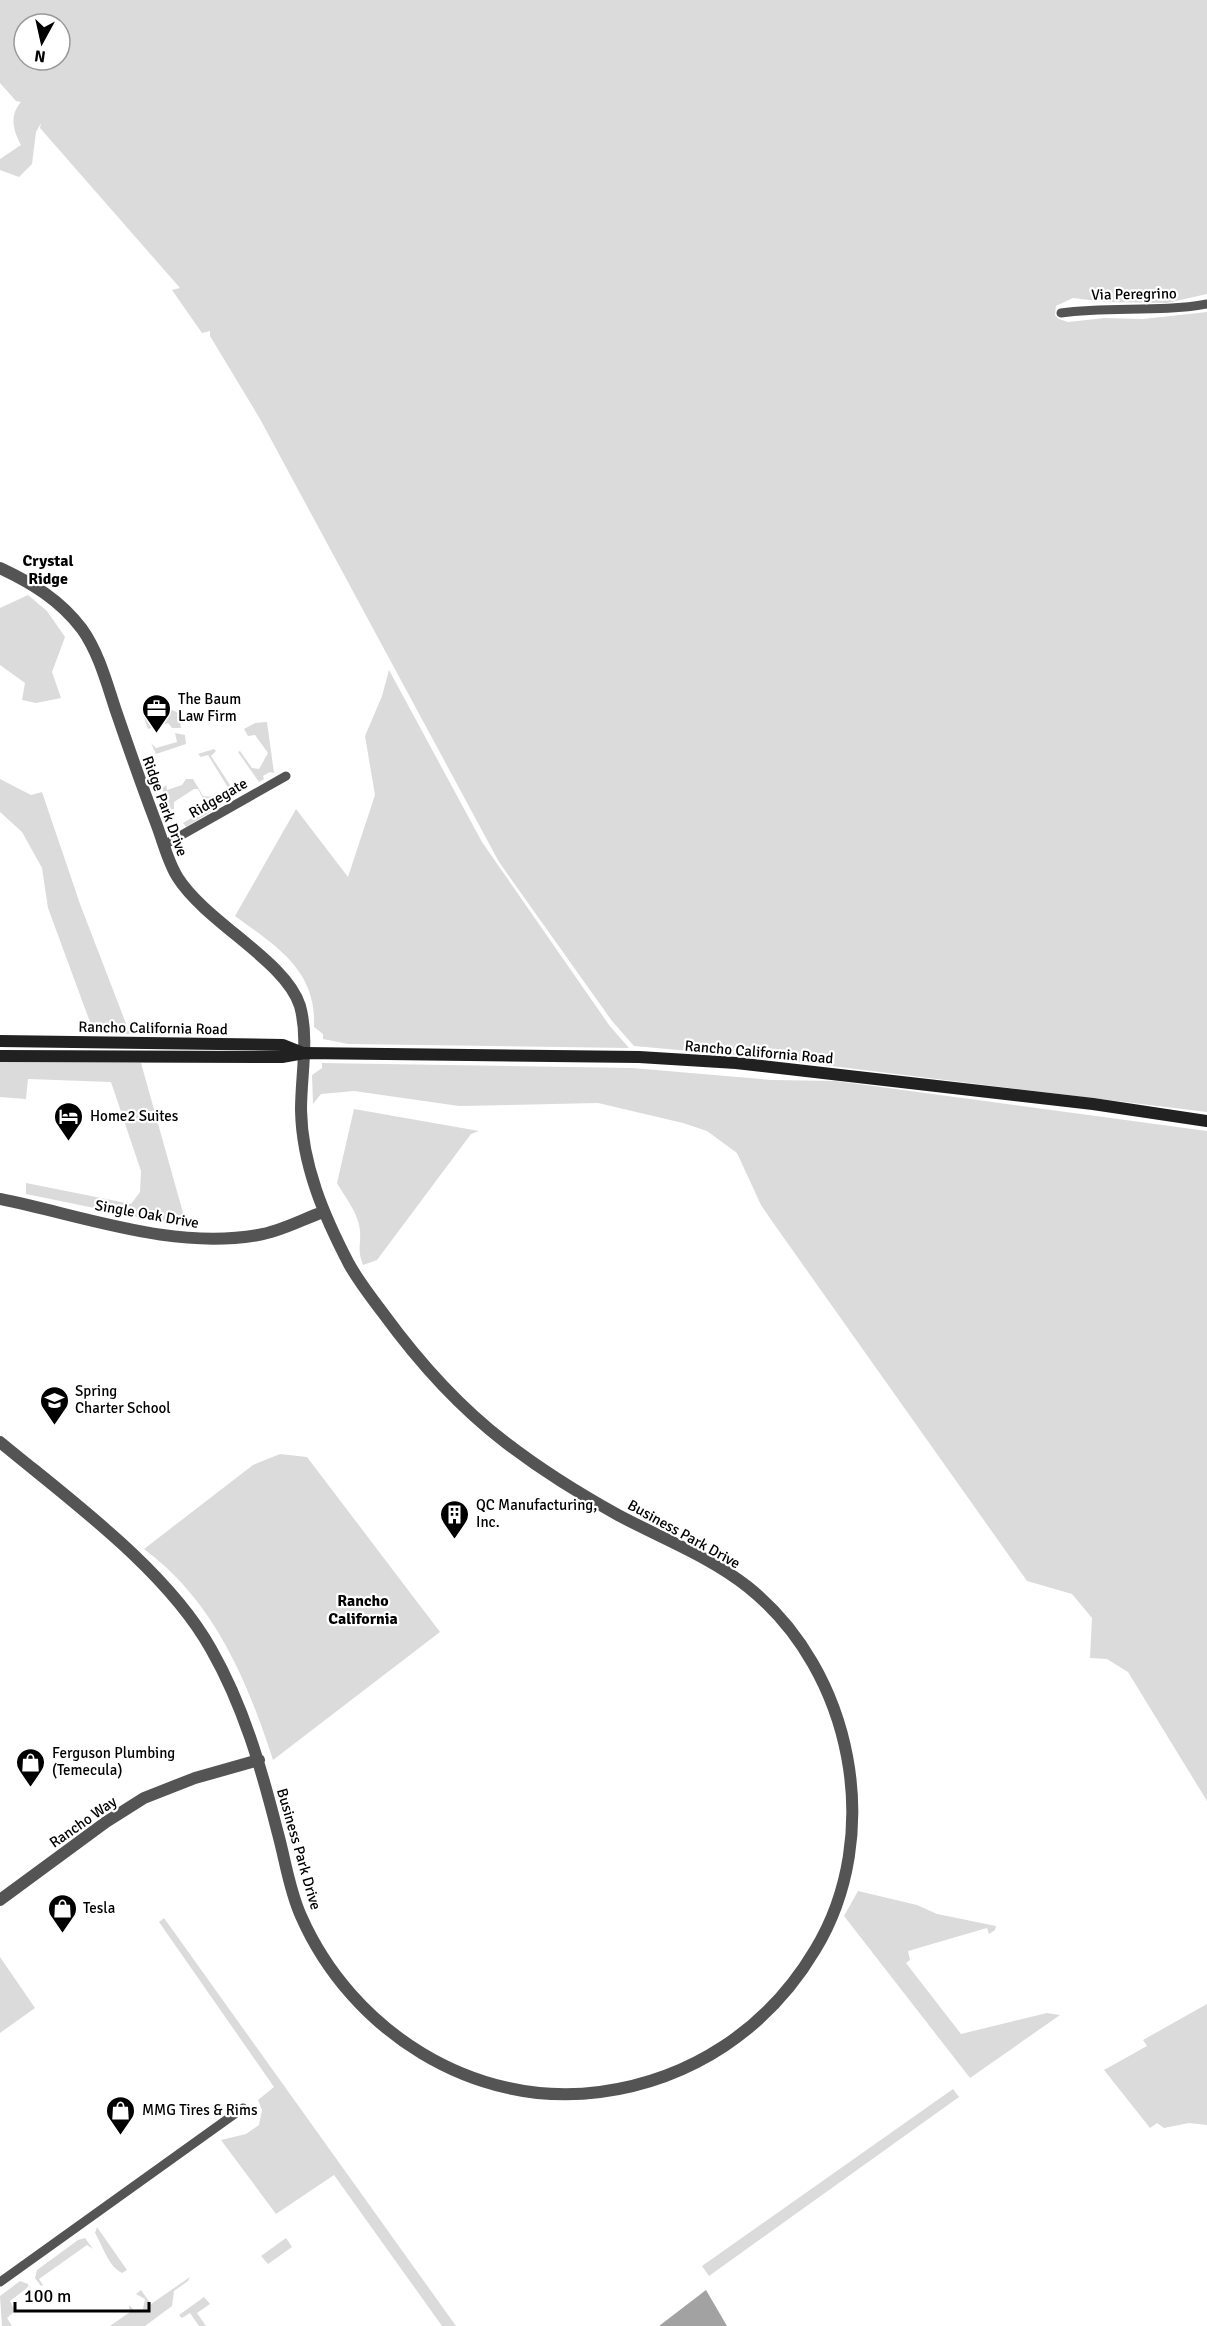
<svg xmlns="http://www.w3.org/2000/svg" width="1207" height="2326" viewBox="0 0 1207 2326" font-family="Signika,sans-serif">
	<rect width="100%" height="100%" fill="#fff"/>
	<path fill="#dbdbdb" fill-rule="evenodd" d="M0,0H1207V294L1167,303L1105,302L1073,298L1056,306L1055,315L1059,319L1068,322L1105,318L1143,319L1207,312V1112L757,1057L634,1046L612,1021L499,862L260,419L210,336V331L202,333L172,290L180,288L40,128L41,123L36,132L32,164L19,177L0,170V159L21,145C13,130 9,116 21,102L16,101L0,83ZM24,24H60V60H24Z
		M28,595L47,611L65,637L52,672L61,698L36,703L22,700L25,683L0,665V608Z
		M389,670L482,842L609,1025L629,1048L348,1044L323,1039V1034L314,1027C317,970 276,946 235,916L296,809L348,877L375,795L365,736L382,696Z
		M172,710L179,713L181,728H172L168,723L148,729L142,712Z
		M267,722L274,773L270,772L263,776L264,779L259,782L238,752L240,751L252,768L259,769L268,753L255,735L248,736L244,729L255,723Z
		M175,733L185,735L186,744L156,754L151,743L156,748L177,742Z
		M214,749L216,751L211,756L234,791L240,789L242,792L186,827L183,823L232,794L208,755L201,757L198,754Z
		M0,779L31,795L42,792L80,904L130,1034L94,1033L48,908L42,868L22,832L0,812Z
		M186,779H193L203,796L212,797L214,802L207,798L204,800L198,789H194L174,802V809H169L162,789L166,785L167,790L182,785Z
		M0,1062L141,1063L187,1227L26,1194V1183L131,1204L140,1192L141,1171L111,1082L28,1079L26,1099L0,1097Z
		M322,1063L632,1068L772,1080L836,1081L1207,1131V1801L1128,1672L1107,1659L1090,1658L1092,1618L1072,1594L1027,1581L774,1224L761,1205L737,1153L707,1131L683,1123L598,1103L459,1106L354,1091L321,1094L313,1104L312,1075L322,1068Z
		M354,1109L479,1131L471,1134L377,1260L363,1265C357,1249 361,1246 360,1231C359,1214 345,1197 337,1183Z
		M280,1454L307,1457L440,1632L273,1760C247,1680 214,1601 144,1549L253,1465Z
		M858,1891L917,1905L937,1914L996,1926L995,1930L989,1934L987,1928L908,1951L910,1960L906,1963L961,2034L1047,2013L1060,2015L970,2078L844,1916Z
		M164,1918L456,2326H442L334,2175L276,2214L221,2140L246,2134L259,2125L262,2110L258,2100L274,2087L159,1922Z
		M0,1957L35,2008L0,2033Z
		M1207,2004V2125L1189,2123L1164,2128L1157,2123L1150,2128L1104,2070L1147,2046L1143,2040Z
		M953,2089L959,2097L709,2276L702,2266Z
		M97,2227L127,2270L122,2273C108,2266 103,2246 95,2233Z
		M85,2238L93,2249L87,2245L39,2279L43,2285L41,2286L35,2278L37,2270L78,2240Z
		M286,2238L292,2247L268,2264L261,2256Z
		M190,2277L188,2281L174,2291L172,2306L145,2326H110L130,2312L129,2305L134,2310L143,2309L145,2299L136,2294L141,2290L151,2304Z
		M20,2281L28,2284L33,2292L32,2294L27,2288L10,2301L15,2311L7,2318L12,2326H2L0,2296Z
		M204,2297L210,2304L197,2313L206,2326H199L190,2313L182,2318L179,2315Z"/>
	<path fill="#a2a2a2" d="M706,2290L727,2326H659Z"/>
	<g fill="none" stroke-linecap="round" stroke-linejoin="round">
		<path stroke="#545454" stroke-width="9" d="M1061,313C1110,306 1158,313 1207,304
			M164,845L286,776
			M0,2282L243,2108"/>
		<path stroke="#545454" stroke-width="12" d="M0,568C32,583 60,600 82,629C99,653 107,684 116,711C129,749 142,786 156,823C163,841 168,863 178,878C207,923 286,961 300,1006C309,1039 301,1075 301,1110C302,1165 324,1216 349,1264C359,1282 371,1297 383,1313C418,1361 458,1406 505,1442C540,1469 580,1494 618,1515C661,1538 709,1556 748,1587C853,1671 885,1835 815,1950C768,2029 691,2080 600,2092C473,2109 351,2030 301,1916C289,1890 285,1858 277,1830C261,1767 243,1705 211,1649C167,1570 70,1500 0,1442
			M0,1199C84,1216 172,1250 258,1235C280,1232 303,1219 323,1212
			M0,1900L106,1822L144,1798L195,1778L259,1760"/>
		<path stroke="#212121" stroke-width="12" d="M0,1041L283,1045L303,1053
			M0,1056L282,1057L304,1053L639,1057L736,1063L1093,1104L1207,1121"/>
	</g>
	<defs>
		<symbol id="office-pin" viewBox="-11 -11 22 30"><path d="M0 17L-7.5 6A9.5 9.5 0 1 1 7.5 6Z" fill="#000" stroke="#fff"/><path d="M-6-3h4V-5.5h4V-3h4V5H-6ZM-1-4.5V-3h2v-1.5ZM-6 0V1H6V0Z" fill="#fff"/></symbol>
		<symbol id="hotel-pin" viewBox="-11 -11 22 30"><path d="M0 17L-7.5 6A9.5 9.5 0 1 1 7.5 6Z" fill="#000" stroke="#fff"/><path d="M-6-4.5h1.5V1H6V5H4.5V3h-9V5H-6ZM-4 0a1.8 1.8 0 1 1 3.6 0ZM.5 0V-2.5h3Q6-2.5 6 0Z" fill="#fff"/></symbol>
		<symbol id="school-pin" viewBox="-11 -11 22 30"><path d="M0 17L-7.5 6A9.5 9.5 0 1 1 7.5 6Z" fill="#000" stroke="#fff"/><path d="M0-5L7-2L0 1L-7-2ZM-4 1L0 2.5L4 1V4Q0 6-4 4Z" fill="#fff"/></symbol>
		<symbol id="building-pin" viewBox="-11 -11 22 30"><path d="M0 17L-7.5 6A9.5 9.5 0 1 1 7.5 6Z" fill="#000" stroke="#fff"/><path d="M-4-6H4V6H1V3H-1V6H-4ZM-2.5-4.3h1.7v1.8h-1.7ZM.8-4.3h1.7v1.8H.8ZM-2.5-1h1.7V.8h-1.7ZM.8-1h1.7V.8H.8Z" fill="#fff"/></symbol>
		<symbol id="shop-pin" viewBox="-11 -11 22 30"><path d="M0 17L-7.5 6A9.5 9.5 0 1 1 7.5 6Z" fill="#000" stroke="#fff"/><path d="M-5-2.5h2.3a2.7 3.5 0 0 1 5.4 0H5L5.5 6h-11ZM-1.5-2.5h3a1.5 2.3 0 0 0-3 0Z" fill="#fff"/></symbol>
	</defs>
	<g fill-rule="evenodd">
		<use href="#office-pin" x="140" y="692" width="33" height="45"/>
		<use href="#hotel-pin" x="52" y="1100" width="33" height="45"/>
		<use href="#school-pin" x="38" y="1384" width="33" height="45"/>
		<use href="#building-pin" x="438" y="1498" width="33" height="45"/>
		<use href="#shop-pin" x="14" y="1746" width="33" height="45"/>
		<use href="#shop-pin" x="46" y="1892" width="33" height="45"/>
		<use href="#shop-pin" x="104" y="2094" width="33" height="45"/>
	</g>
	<g text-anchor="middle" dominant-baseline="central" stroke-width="4.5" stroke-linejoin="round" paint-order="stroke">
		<g font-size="15" fill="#000" stroke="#fff">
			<text transform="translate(1134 294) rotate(-1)">Via Peregrino</text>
			<text transform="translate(218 798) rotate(-30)">Ridgegate</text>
			<text transform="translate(165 806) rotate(70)">Ridge Park Drive</text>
			<text transform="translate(153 1028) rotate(1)">Rancho California Road</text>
			<text transform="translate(759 1052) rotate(5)">Rancho California Road</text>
			<text transform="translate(147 1214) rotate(10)">Single Oak Drive</text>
			<text transform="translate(684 1534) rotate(29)">Business Park Drive</text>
			<text transform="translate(83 1822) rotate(-35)">Rancho Way</text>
			<text transform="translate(299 1849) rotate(74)">Business Park Drive</text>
		</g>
		<g font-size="15" fill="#000" stroke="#fff" text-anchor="start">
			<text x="178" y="699">The Baum<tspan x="178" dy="17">Law Firm</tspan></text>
			<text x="90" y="1116">Home2 Suites</text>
			<text x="75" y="1391">Spring<tspan x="75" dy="17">Charter School</tspan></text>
			<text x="476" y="1505">QC Manufacturing,<tspan x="476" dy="17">Inc.</tspan></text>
			<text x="52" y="1753">Ferguson Plumbing<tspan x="52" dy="17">(Temecula)</tspan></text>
			<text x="83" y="1908">Tesla</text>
			<text x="142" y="2110">MMG Tires &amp; Rims</text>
		</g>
		<g font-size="16" font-weight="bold" fill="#000" stroke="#fff">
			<text x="48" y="561">Crystal<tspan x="48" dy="18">Ridge</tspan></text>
			<text x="363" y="1601">Rancho<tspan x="363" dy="18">California</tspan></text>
		</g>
	</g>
	<g transform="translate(42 42) rotate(188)"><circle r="28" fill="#ffffff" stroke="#999999" stroke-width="1.5"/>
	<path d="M0-4.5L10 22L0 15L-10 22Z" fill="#000000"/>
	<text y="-9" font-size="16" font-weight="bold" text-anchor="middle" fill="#000000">N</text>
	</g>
	<path d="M15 2302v9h134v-9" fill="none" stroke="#000000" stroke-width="3"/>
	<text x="24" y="2302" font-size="18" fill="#000000" stroke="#ffffff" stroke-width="4.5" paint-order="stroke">100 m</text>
</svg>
